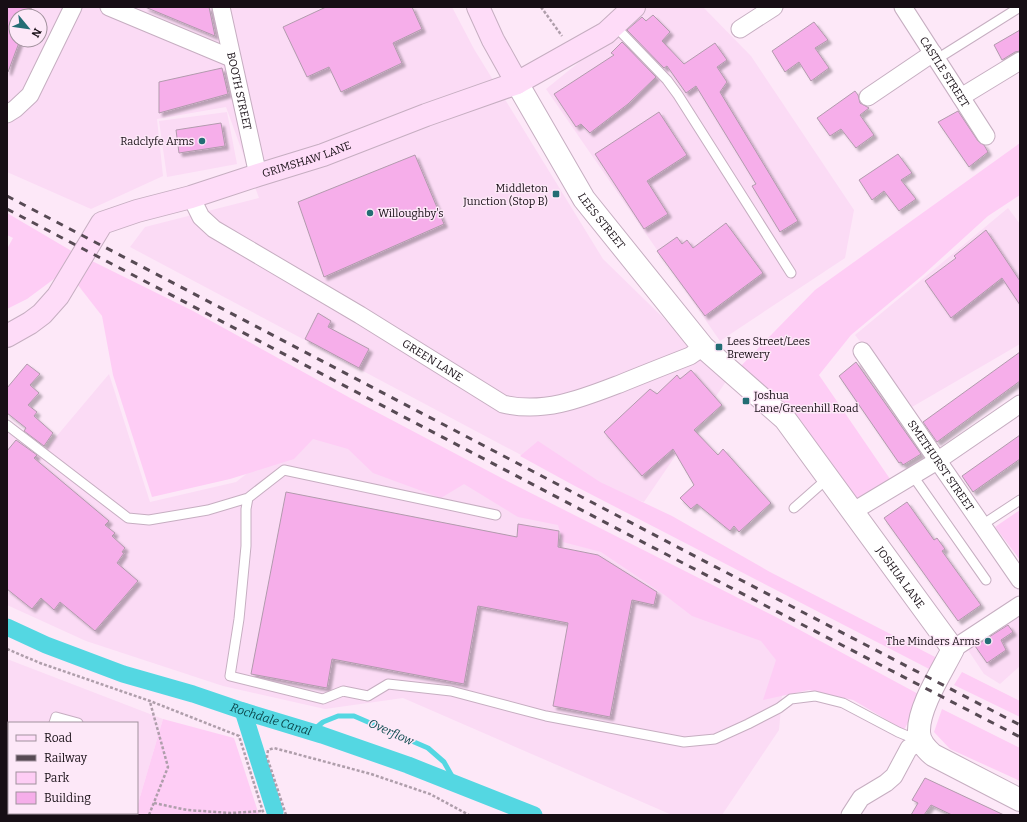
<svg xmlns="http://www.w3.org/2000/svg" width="1027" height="822" viewBox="0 0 1027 822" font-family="Bitter,serif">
	<defs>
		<filter id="shadow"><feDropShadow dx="3.5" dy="3.5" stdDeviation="1" flood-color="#0004"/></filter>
	</defs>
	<rect width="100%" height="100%" fill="#fde8f8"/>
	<path fill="#fbdbf5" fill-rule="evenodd" d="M7,7H452L474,49L603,259L727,380L644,502L553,472L130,247L145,227L259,198L226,107L157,119L163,176L91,209L7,172ZM16,16H40V40H16Z
		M647,7H703L751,56L854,210L845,258L720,341L546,89Z
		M227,112L237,164L167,177L159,121Z
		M1008,208L1020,224V344L912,407L855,335Z
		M109,374L150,502L236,482L335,405L649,560L786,651L779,730L722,815H672L403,698L325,709L223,686L86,641L7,605V420L45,450Z
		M1020,613V666L1000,684L984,674L966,647Z
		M7,659L163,719L137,807V723H9V813H135V815H7Z"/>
	<path fill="#fecdf5" d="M1020,143V195L988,216L923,275L851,335L819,375L890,479L859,503L737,370L815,290Z
		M7,213L75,253L62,273L27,299L7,309V249L13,238L7,235Z
		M90,260L193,311L352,399L511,483L774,616L922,696L904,730L853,700L809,690L763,700L776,660L761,641L692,616L666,596L601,552L563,542L558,525L518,517L464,484L441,498L373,473L348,449L313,439L294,459L230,479L152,497L113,375L102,316L74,280Z
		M538,441L600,482L672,516L770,572L939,659L935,672L573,485L520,456Z
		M1020,510V560L995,527Z
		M962,672L1020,701V717L954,685Z
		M942,709L1020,748V781L950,749L934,732Z
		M163,719L234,738L259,815H135V813H137V807Z"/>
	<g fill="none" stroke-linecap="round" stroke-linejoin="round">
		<path stroke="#54d7e2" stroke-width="5" d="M311,732L323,722L338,716H354L428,748L444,762L457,785"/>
		<g stroke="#54d7e2" stroke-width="17">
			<path id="s1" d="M7,627L46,645L123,674L193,694L243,711L322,735L408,765L534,815"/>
			<path d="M243,711L275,812"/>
		</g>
	</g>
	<path fill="#f6aeea" stroke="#b29aad" filter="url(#shadow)" d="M7,7H24L32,9L29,16H16V40H20L8,72L7,71Z
		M145,7H209L215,36Z
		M326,7H412L422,29L393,43L402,63L341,92L329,67L307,77L283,27Z
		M653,15L670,32L662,41L684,64L715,43L727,60L717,67L727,82L720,92L798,221L780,232L752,186L756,184L696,86L686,93L667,66L664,68L627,30L642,17L646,21Z
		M814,22L828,40L815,48L829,68L811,81L799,62L785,72L772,51Z
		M1020,30V51L1015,52L1002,60L994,45Z
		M622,42L656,77L628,104L590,133L581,124L576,127L554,94L614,55L611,53Z
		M222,68L228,94L159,113V82Z
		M855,91L858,95L860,103L869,108L860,115L874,135L856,148L841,129L830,136L817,118Z
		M958,111L978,141L984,145L988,152L969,167L938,122Z
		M659,112L687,155L647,181L668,214L644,229L595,154Z
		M221,123L225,146L179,153L176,130Z
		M898,154L912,173L901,180L916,199L899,211L884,191L872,200L859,180Z
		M415,155L444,224L324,277L298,202Z
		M726,223L763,273L705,316L657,251L677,237L682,244L687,240L693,248Z
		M986,230L1020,281V305L1002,278L951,318L925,281L956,258L954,256Z
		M318,313L331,321L328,327L369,349L359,368L305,339Z
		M1020,352V381L937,442L923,422Z
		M856,362L921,454L903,465L901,462L899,463L839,376Z
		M27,364L40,374L30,385L39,393L28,405L37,412L34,416L53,433L44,446L24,431L26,428L7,413V388Z
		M691,370L722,405L694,430L718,455L723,449L771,503L739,532L734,526L730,531L697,504L691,509L680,498L694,485L673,449L642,476L604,432L650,389L657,394L677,375L680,379Z
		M1020,435V459L973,492L962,476Z
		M16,440L37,455L34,458L109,521L105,525L115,533L112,536L125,548L122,552L124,553L117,563L138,581L95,631L60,602L54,610L41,598L32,609L7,589V451Z
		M286,492L517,537L518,524L559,531L558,547L598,555L657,592L654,605L632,600L610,717L553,706L568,623L478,606L464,684L332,659L327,688L251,674Z
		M907,502L934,540L937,538L945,549L942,551L981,605L958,621L884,518Z
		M1008,625L1013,632L1001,640L1006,650L987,663L975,646Z
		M925,778L1004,815H952L931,805L924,815H911L918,803L912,800Z"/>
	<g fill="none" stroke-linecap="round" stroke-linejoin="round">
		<defs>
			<path id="service" d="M614,25L667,80L678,95L791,273
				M937,59L1020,7
				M7,425L128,518L149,520L208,510L248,498L284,470L496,515
				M913,476L986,580
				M248,498L246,509V546L239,619L230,676L323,699L343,691L368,696L388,684L451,691L546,716L684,742L715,739L748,724L779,708L791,699L815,696L843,703L898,732L910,737L919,739
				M794,508L828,478
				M982,525L1020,500
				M54,723L56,717L78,723
				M7,803L9,804"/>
			<g id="minor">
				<path d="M109,7L231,58"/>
				<path id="s2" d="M221,7L258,175"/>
				<path id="s3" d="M903,7L986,136"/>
				<path d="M740,29L774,7"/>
				<path d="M868,97L933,53"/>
				<path d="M961,97L1020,61"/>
				<path d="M7,114L15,109L30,95L73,7"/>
				<path id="s4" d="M191,197L201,217L214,229L360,315L503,404C545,414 583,398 622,383C644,374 667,365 690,356L703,347"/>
				<path id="s5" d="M862,351L1020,580"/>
				<path d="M852,512L937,461L1020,404"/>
				<path d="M953,649L1020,605"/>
				<path d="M850,815L861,798L886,783L894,776L909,748L922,742"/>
			</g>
			<g id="tertiary">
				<path id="s6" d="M517,83L584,199L703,347L785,419L953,649C942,671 918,708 919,732C919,741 926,749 933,755L1020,800"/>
			</g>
			<g id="secondary">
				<path d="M478,7L493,40L517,83"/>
				<path id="s7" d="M7,336L30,323L42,314L58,296L102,223L137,211L191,197L258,175L323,155L426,115L517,83L606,33L634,7"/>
			</g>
		</defs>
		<use href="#service" stroke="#c6aec1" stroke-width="11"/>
		<use href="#minor" stroke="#c6aec1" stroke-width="19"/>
		<use href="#tertiary" stroke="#c6aec1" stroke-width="24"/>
		<use href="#secondary" stroke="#c6aec1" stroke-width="24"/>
		<path stroke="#af9eab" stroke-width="2.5" stroke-dasharray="3 2" stroke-linecap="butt" d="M541,7L562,36
			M7,649L40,663L150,701L239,736L264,815
			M154,803L187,810L231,813L263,811
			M149,815L168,767L150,702
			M286,815L267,757L268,750L274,748L371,774L430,794L469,815"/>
		<use href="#service" stroke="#fff" stroke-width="9"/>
		<use href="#minor" stroke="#fff" stroke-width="17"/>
		<use href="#tertiary" stroke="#fff" stroke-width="22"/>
		<use href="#secondary" stroke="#fedcf8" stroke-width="22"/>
		<path stroke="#574a54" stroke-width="3" stroke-dasharray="7 7" stroke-linecap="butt" d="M7,196L685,551L1020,725
			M7,209L679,561L1020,737"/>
	</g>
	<g fill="#236d74" stroke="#fde8f8" stroke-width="1.5">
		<circle cx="202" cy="141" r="4"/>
		<rect x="552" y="190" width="8" height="8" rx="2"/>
		<circle cx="370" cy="213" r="4"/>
		<rect x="715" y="343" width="8" height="8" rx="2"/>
		<rect x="742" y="397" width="8" height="8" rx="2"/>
		<circle cx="988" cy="641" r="4"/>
	</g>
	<g text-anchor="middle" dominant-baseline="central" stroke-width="3" stroke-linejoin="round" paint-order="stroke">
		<g font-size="11" fill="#170e15" stroke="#fde8f8">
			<text stroke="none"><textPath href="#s3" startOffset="77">CASTLE STREET</textPath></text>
			<text stroke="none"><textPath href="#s2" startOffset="86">BOOTH STREET</textPath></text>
			<text stroke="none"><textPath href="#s7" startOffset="365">GRIMSHAW LANE</textPath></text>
			<text stroke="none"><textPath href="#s6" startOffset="162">LEES STREET</textPath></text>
			<text stroke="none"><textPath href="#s4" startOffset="295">GREEN LANE</textPath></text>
			<text stroke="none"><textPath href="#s5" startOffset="139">SMETHURST STREET</textPath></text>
			<text stroke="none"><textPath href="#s6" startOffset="629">JOSHUA LANE</textPath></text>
		</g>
		<g font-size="11" fill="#170e15" stroke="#fde8f8" text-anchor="end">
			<text x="194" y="141">Radclyfe Arms</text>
			<text x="548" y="188">Middleton<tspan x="548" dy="13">Junction (Stop B)</tspan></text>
			<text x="378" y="213" text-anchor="start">Willoughby's</text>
			<text x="727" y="341" text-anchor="start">Lees Street/Lees<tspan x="727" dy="13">Brewery</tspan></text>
			<text x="754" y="395" text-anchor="start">Joshua<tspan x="754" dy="13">Lane/Greenhill Road</tspan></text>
			<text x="980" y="641">The Minders Arms</text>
		</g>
		<g font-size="12" font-style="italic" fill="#0c484d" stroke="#fde8f8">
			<text stroke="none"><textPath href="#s1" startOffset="280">Rochdale Canal</textPath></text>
			<text transform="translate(391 732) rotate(24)">Overflow</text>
		</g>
	</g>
	<rect width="1027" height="822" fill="none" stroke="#170e15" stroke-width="16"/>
	<rect x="8" y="722" width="130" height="92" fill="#fde8f8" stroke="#a1919d"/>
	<rect x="16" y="735" width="20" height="6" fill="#fedcf8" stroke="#a1919d"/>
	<text x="44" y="742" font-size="12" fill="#170e15">Road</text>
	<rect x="16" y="755" width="20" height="6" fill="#574a54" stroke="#a1919d"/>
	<text x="44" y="762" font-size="12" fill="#170e15">Railway</text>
	<rect x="16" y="772" width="20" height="12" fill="#fecdf5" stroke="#a1919d"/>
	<text x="44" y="782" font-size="12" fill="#170e15">Park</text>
	<rect x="16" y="792" width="20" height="12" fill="#f6aeea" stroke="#a1919d"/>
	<text x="44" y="802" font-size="12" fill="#170e15">Building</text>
	<g transform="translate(28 28) rotate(119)"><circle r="19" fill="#fde8f8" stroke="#a1919d"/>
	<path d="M0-3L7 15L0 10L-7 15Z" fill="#236d74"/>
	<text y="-6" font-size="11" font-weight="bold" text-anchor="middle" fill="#170e15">N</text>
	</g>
</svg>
